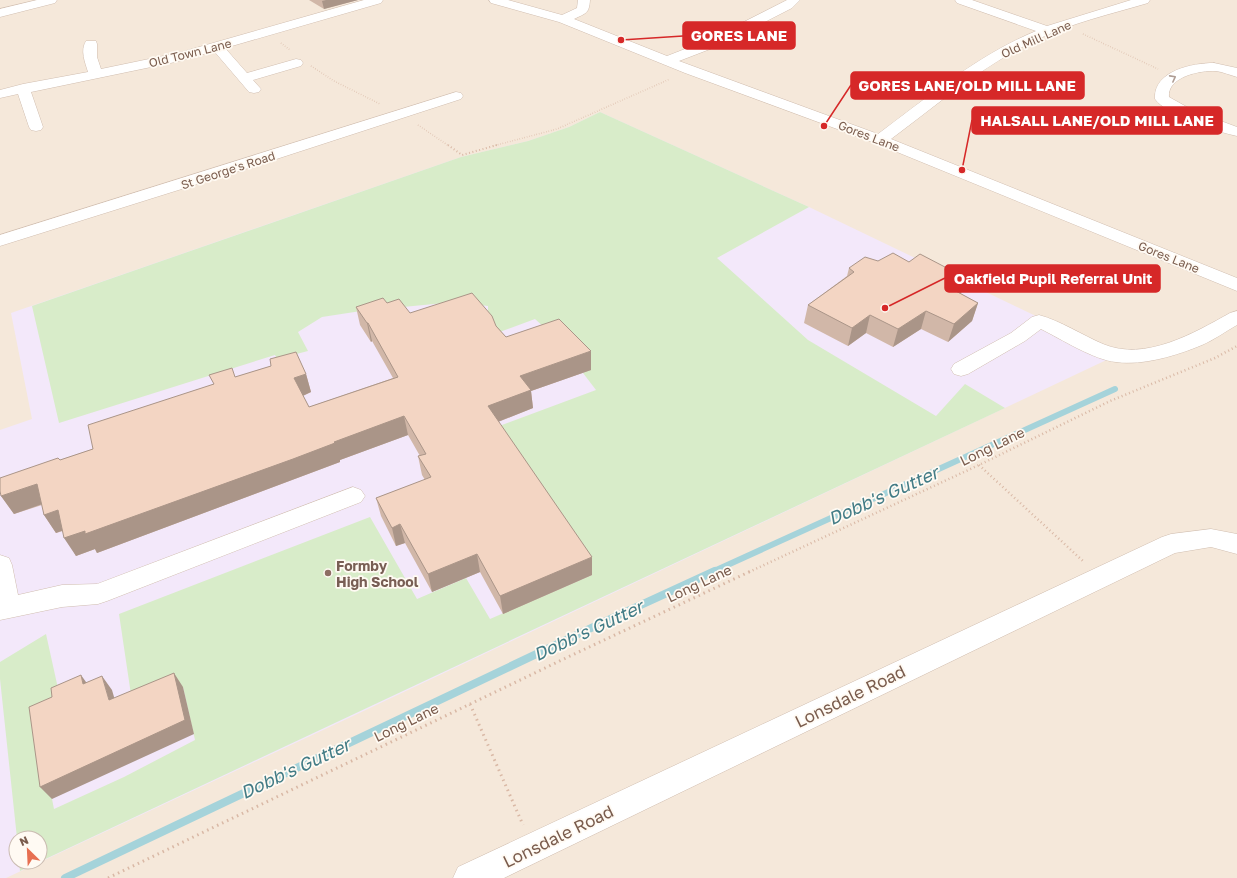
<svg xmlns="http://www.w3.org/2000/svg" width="1237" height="878" viewBox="0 0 1237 878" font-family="'Golos Text',sans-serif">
	<rect width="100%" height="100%" fill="#fdf6ec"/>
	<path fill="#f5e8da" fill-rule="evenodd" d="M0,0H1237V878H0ZM16,838H40V862H16Z"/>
	<path fill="#f3e8fa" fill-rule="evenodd" d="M600,112L809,207L1117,355L353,716L6,878H0V430L32,419L11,313L461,157L528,141L569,127ZM16,838H40V862H16Z"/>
	<path fill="#d8ecc9" d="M600,112L809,207L717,258L808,340L936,416L965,384L1005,408L20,871L19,862H40V838H17L0,679V662L46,634L61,702L52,799L54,809L124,777L195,740L183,687L133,708L119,614L370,517L417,599L466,578L490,619L592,575L464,439L596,390L583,373L590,369L535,319L494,334L477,315L488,311V306L455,302L361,311L322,317L298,332L308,351L277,359L275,355L59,423L32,306L461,157L528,141L569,127Z"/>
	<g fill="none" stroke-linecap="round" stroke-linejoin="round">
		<path stroke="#a5d3da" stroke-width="6" d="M712,572L1115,389"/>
		<path stroke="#a5d3da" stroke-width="8" d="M65,878L608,620L715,571"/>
		<defs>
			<path id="minor" d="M37,0H57L55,3L0,17V9Z
				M364,0H383L381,3L225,48L247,73L296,59L301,60L303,63L301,66L253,80L261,89L259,92L254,93L249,92L214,51L180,61L31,92L43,127L41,130L36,131L31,130L29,127L18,94L0,98V90L23,84L88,72C85,62 80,51 86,41H96L97,44V57L101,69L178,53Z
				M489,0H508L562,15L577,8L578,0H590C589,14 586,13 574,19L667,56L708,40L787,0H800L792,8L718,46L679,61L878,134C928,97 978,55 1036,31L957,3L955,0H972L1047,26L1131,0H1150L1148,3C1111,14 1071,23 1036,40C983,65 938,104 891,139L1237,278V291L875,143L685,73L559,22L491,3Z
				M1214,63L1237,68V77C1230,75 1223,72 1216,71C1200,70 1167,77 1169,97L1194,111L1237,127V136C1218,132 1166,115 1155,99C1153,71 1192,63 1214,63Z
				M456,92L461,93L463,96L461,99L255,166L0,246V235Z
				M1237,311V325C1226,331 1214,340 1202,345C1178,355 1143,366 1116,362C1094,360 1061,339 1041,329L1025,341L968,374L961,376L954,374L951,369L954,364L1011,333L1032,317L1039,315C1061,321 1082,335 1103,344C1145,362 1194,333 1230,313Z
				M353,487L361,490L365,496L361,502L107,601L98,604L62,607L0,620V555L9,558L12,565L18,595L62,585L97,584Z
				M1211,529L1237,534V554L1211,547L1175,553L504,878H453L458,867L1162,537L1171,534Z"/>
		</defs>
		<use href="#minor" stroke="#d1beb0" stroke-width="1"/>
		<path stroke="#d9b8a5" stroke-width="1.5" stroke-dasharray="0.5 2" stroke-linecap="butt" d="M1083,34L1158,69
			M281,43L290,50
			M311,66L334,81L380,104
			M418,125L449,146
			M493,146L557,129L670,79"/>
		<path stroke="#d9b8a5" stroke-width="2" stroke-dasharray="1 2.5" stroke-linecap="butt" d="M448,145L462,155L497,145"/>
		<path stroke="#d9b8a5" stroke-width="2.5" stroke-dasharray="1 3" stroke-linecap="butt" d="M979,465L1084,562
			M749,572L979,465L1110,401L1215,358L1237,346"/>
		<path stroke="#d9b8a5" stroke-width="3" stroke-dasharray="1.5 4" stroke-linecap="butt" d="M470,704L523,825
			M108,878L568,657L751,571"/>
		<use href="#minor" fill="#fff" fill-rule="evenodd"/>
	</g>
	<path fill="#d1b7a8" d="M309,0H358L324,9Z
		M878,261L909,262L966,278L961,294L978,303L972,321L948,342L921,329L893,347L866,333L848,346L804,323L808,305L847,276L849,268Z
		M387,303L410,313L496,326L506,337L591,351V370L531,391L533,408L498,422L592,575L503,614L480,572L432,592L405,543L396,546L381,516L376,498L425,480L422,475L418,456H420L408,435L340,460V462L300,477L97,553L95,549L76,556L63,531L56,533L44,515L42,505L14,514L1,496L60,460L93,449L213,384L271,366L306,374L311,392L303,396L309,407L393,378L372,341L371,342L360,325L356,307Z"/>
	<path fill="#aa9588" d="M326,0H358L324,9L322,1Z
		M966,278L960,295L952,289Z
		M978,303L972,321L948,342L954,324Z
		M926,311L921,329L893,347L898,329Z
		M870,315L866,333L848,346L852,328Z
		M367,323H368L372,341L371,342Z
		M591,351V370L531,391L533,408L490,425L488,406L520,376Z
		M306,374L311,392L300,397L294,378Z
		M404,416L408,435L340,460V462L300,477L97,553L95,549L76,556L64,538Z
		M37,484L48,502L14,514L1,496Z
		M58,510L69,528L56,533L44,515Z
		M400,524L405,543L396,546L392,528Z
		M477,554L480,572L432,592L428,574Z
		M592,557V575L503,614L500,596Z
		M174,673L183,687L194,734L52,799L40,787Z
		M81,675L91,689L83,684Z
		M102,676L112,690L119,714L109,700Z"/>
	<path fill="#f3d5c3" stroke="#aa9588" d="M893,253L909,262L920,254L966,278L952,289L978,303L954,324L926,311L898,329L870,315L852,328L808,305L854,272L849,268L865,257L878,261Z
		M472,293L492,316L496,326L506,337L559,319L591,351L520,376L531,390L488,406L592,557L500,596L477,554L428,574L400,524L392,528L376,498L431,477L418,456L426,454L404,416L334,442L335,443L293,459L85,534V531L64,538L58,510L44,515L37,484L1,496L0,491V478L58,458L60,460L93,449L88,425L214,384L209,375L232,368L235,377L271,366L270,359L296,352L306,374L294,378L309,407L398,377L368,323H367L356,307L383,298L387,303L399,299L410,313Z
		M174,673L185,720L40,787L29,707L52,697L51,688L81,675L83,684L102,676L109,700Z"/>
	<defs><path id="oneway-chevron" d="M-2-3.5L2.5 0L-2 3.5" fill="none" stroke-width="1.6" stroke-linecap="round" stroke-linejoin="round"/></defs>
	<use stroke="#af9d94" href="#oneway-chevron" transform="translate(1173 78) rotate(-28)"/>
	<circle fill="#8d6e63" stroke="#fffaf3" stroke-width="1.5" cx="328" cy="573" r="4"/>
	<g text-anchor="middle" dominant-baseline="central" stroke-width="3.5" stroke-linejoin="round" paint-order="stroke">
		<g font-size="12" fill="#7a5c4d" stroke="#fffaf3">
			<text transform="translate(1036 39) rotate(-24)">Old Mill Lane</text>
			<text transform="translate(190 53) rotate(-14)">Old Town Lane</text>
			<text transform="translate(869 136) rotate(21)">Gores Lane</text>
			<text transform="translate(228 170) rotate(-18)">St George's Road</text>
			<text transform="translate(1169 257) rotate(22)">Gores Lane</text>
		</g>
		<g font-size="14" fill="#7a5c4d" stroke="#fffaf3">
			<text transform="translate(992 446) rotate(-26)">Long Lane</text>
			<text transform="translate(699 583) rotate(-25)">Long Lane</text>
			<text transform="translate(406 722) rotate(-26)">Long Lane</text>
		</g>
		<g font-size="14" font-weight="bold" fill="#785e54" stroke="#fffaf3" text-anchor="start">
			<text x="336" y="565">Formby<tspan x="336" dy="16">High School</tspan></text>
		</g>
		<g font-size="17" fill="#7a5c4d" stroke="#fffaf3">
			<text transform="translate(850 696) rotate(-26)">Lonsdale Road</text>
			<text transform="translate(558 836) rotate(-26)">Lonsdale Road</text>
		</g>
		<g font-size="18" font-style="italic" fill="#437c86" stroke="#fffaf3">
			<text transform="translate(883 495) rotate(-24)">Dobb's Gutter</text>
			<text transform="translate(588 630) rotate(-25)">Dobb's Gutter</text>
			<text transform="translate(295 768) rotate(-25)">Dobb's Gutter</text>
		</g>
	</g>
	<path fill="none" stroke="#d62828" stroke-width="1.5" d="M621 40L683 36M824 126L851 85M962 170L972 120M885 308L945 278"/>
	<g fill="#d62828" stroke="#fffaf3" stroke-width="1.5">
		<circle cx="621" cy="40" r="4"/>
		<circle cx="824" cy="126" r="4"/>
		<circle cx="962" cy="170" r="4"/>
		<circle cx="885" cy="308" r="4"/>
	</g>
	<g fill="#d62828" stroke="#d62828" stroke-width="1.5">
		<rect x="683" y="22" width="112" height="27" rx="4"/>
		<rect x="851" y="72" width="233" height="27" rx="4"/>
		<rect x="972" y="107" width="250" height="27" rx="4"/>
		<rect x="945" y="265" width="215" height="27" rx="4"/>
	</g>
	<g font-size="15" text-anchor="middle" font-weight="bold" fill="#fff">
		<text x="739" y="41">GORES LANE</text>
		<text x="967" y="91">GORES LANE/OLD MILL LANE</text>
		<text x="1097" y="126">HALSALL LANE/OLD MILL LANE</text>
		<text x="1053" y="284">Oakfield Pupil Referral Unit</text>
	</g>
	<g transform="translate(28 850) rotate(336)"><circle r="19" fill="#fffaf3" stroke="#cabbb1"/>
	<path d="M0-3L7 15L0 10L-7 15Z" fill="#e76f51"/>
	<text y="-6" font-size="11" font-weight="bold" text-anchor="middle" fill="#7a5c4d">N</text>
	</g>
</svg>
